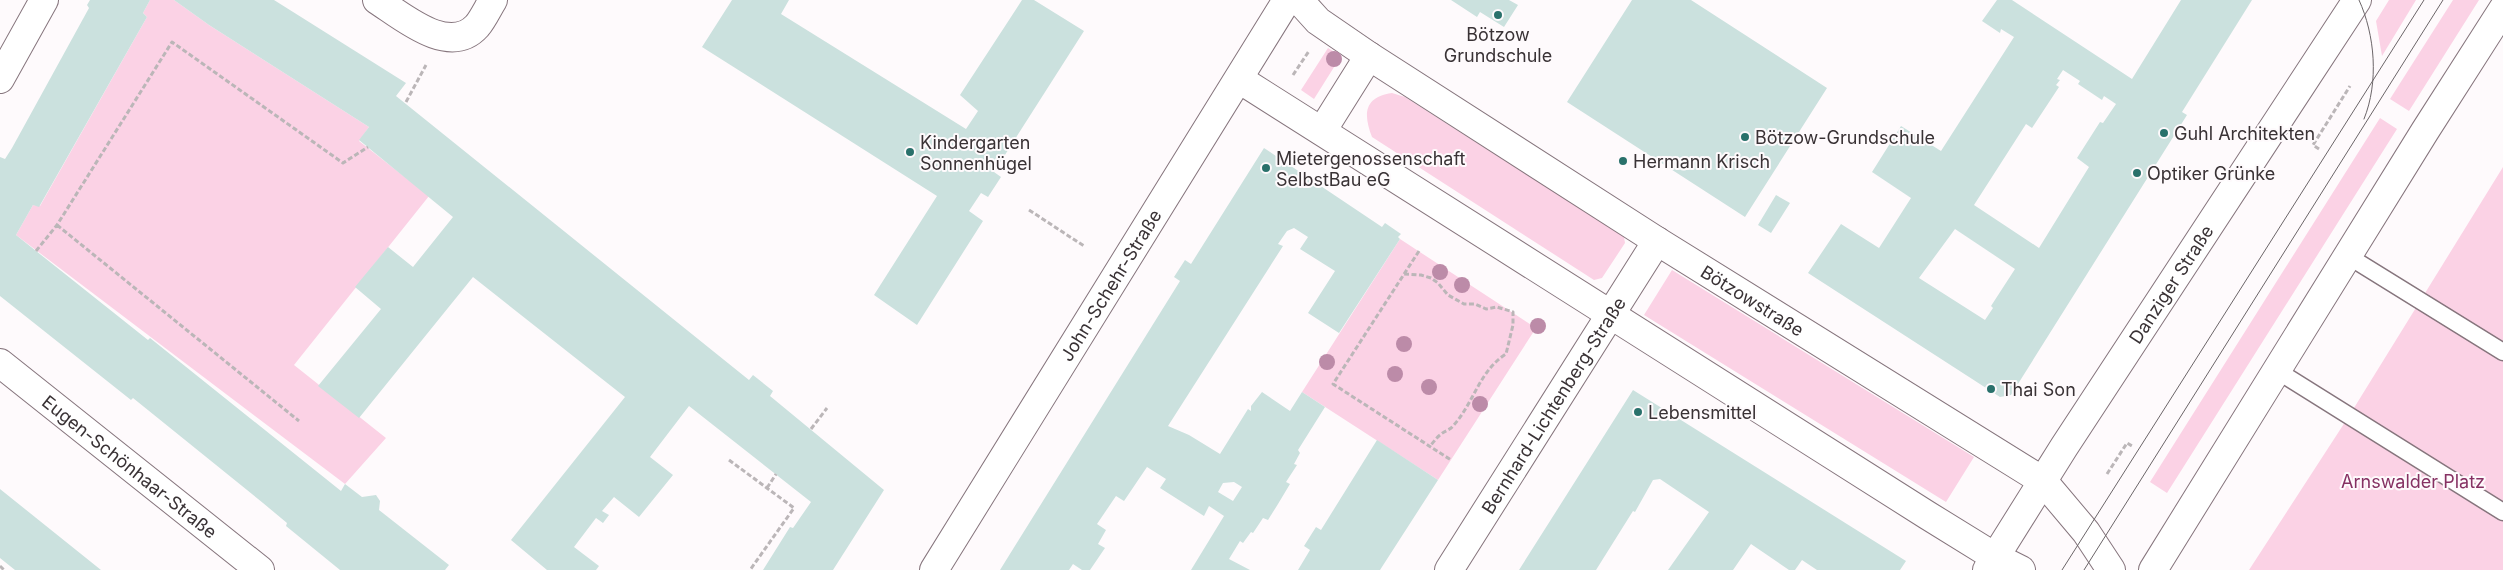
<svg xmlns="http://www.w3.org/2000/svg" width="2503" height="570" viewBox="0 0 2503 570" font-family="Inter,sans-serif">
	<rect width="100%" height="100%" fill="#fefafc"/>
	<path fill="#fbd2e5" d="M150,0H174L209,25L369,127L359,141L429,196L294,365L386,438L345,484L16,235L33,205L40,206L147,17L143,13Z
		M2389,0H2416L2382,56L2376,21Z
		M2453,0H2479L2409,111L2390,99Z
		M1328,48L1341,56L1314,99L1301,90Z
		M1392,93L1405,97L1624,237L1625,243L1602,278L1594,280L1372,137C1363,114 1364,97 1392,93Z
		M2380,118L2397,129L2167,493L2150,482Z
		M2503,167V570H2249L2349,416Z
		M1400,239L1536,328L1438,480L1302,392Z
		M1672,270L1974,457L1946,502L1644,315Z"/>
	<path fill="#cbe1de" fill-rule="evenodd" d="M90,0H150L143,13L147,17L39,207L33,205L16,235L148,340L150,338L341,491L345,484L362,497L376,495L380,501L379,510L449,565L445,570H340L286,526L287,523L263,503L133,398L131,400L0,296V157L5,159L12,148L89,8L87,5Z
		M174,0H274L406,83L396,96L749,380L753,375L773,391L770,396L884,490L833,570H763L790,527L793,528L811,502L689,406L650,457L673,475L639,517L614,497L602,511L609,515L603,523L596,518L574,547L599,566L596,570H547L511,540L625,397L473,277L359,418L318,386L381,309L355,287L388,247L413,267L453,217L359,140L369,127L209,25Z
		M732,0H789L781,14L966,129L978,111L960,95L1022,0H1034L1084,31L994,172L1001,177L988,197L981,193L969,211L983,221L917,325L874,295L937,196L702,47Z
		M1451,0H1509L1518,5L1504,27L1480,12L1477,17Z
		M1632,0H1691L1827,88L1745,217L1567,102Z
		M1997,0H2012L2132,79L2181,0H2252L2182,112L2187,115L2011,395L2000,397L1808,273L1841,224L1879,248L1911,198L1872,172L1901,126L1941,151L2014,37L2001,29L2000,33L1982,21ZM2063,70L2080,81L2078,84L2102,100L2104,96L2116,104L2103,123L2100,122L2077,158L2089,167L2039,248L1974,205L2026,124L2032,128L2059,87L2056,85L2060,80L2057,79ZM1955,229L2015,269L1991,306L1993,308L1985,320L1919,278Z
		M1264,148L1382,227L1385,223L1401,234L1398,237L1400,239L1339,333L1308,313L1335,271L1300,249L1308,237L1294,228L1287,231L1278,244L1283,246L1168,426L1189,435L1220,454L1248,409L1251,411V406L1262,392L1290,411L1302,392L1325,407L1298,450L1300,453L1294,464L1297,465L1286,482L1290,484L1278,504L1268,520L1263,518L1253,533L1251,532L1243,543L1240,541L1229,559L1250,570H1191L1224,516L1209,506L1204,516L1160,488L1166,479L1147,467L1124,501L1116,496L1097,524L1106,530L1098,544L1105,548L1090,570H1082L1073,564L1069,570H1000L1180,281L1174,277L1185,260L1191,264ZM1234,482L1242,487L1233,501L1218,492L1223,483Z
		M1776,195L1790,203L1771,233L1758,225Z
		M1633,390L1906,561L1900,570H1817L1802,560L1795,570H1789L1751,544L1733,570H1668L1709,512L1660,479L1653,480L1635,512L1633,511L1596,570H1519Z
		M1377,440L1438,480L1380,570H1298L1310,550L1304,546L1316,527L1321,530Z
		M0,489L101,570H15L0,558Z"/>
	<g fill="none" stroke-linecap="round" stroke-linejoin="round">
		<defs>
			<path id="service" d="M2348,256L2503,352
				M2276,370L2503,512"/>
			<g id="minor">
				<path d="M377,0C402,16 449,57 477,26C483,19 488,8 493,0"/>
				<path id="s1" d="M1299,0L1318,21L1369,56L1657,241L2043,481L2086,532L2111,570"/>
				<path d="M0,79L44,0"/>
				<path d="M1239,79L1927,515L1995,557L2021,570"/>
				<path d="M1322,131L1369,56"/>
				<path id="s2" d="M0,363L260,570"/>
				<path id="s3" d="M934,570L1287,0"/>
				<path id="s4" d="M1449,570L1657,241"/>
			</g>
			<g id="primary">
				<path id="s5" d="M1987,570L2064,447L2357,0"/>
				<path d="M2153,570L2425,131L2503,9"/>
			</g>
		</defs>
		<use href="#service" stroke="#86757d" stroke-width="19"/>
		<use href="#minor" stroke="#86757d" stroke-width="30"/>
		<use href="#primary" stroke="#86757d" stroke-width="30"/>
		<path stroke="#bbb6b8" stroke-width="3" stroke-dasharray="5 2.5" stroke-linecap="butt" d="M1293,75L1309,51
			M406,102L426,65
			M2319,149L2313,145L2350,86
			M1029,210L1084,246
			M57,225L299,421
			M36,251L57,225L172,42L343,163L368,147
			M1419,251L1333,384L1451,460
			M1404,274L1421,275L1431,278L1438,283L1448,295L1464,304H1475L1486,309L1497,307L1513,312V325L1506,354C1479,371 1474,403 1453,426C1450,430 1444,431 1440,435C1436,438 1433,443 1430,446
			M811,429L827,408
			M729,460L794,508L750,570
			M2107,474L2127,443L2132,446
			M767,488L776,474
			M0,566L4,570"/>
		<use href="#service" stroke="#fff" stroke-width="16"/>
		<use href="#minor" stroke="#fff" stroke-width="28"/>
		<use href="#primary" stroke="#fff" stroke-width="28"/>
		<path stroke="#6b6568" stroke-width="1" d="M2359,0C2375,35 2379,82 2364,119
			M2062,570L2424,0
			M2084,570L2443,0"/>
	</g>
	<g fill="#bc8ba8">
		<circle cx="1334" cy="59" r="8"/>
		<circle cx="1440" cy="272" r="8"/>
		<circle cx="1462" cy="285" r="8"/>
		<circle cx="1538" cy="326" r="8"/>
		<circle cx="1404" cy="344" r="8"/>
		<circle cx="1327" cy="362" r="8"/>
		<circle cx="1395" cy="374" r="8"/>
		<circle cx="1429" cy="387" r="8"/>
		<circle cx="1480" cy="404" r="8"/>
	</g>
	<g fill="#29716b" stroke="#fefafc" stroke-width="2">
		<circle cx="1498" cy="15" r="5"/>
		<circle cx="2164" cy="133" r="5"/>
		<circle cx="1745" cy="137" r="5"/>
		<circle cx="910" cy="152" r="5"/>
		<circle cx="1623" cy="161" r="5"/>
		<circle cx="1266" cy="168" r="5"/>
		<circle cx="2137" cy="173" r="5"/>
		<circle cx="1991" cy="389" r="5"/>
		<circle cx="1638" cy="412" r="5"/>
	</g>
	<g text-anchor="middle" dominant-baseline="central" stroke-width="4" stroke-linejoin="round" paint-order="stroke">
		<g font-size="18" fill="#393235" stroke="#fefafc" text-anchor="start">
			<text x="1498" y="34" text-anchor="middle">Bötzow<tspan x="1498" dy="21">Grundschule</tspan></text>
			<text x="2174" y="133">Guhl Architekten</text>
			<text x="1755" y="137">Bötzow-Grundschule</text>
			<text x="920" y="142">Kindergarten<tspan x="920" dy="21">Sonnenhügel</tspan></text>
			<text x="1276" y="158">Mietergenossenschaft<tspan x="1276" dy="21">SelbstBau eG</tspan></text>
			<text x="1633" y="161">Hermann Krisch</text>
			<text x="2147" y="173">Optiker Grünke</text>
			<text x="2001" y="389">Thai Son</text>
			<text x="1648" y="412">Lebensmittel</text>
		</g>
		<g font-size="18" fill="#393235" stroke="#fefafc">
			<text stroke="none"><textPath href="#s5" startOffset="340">Danziger Straße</textPath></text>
			<text stroke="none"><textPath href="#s3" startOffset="335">John-Schehr-Straße</textPath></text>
			<text stroke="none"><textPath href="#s1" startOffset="545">Bötzowstraße</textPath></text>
			<text stroke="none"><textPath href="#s4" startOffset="195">Bernhard-Lichtenberg-Straße</textPath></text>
			<text stroke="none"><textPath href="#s2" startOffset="166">Eugen-Schönhaar-Straße</textPath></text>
		</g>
		<g font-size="18" fill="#863163" stroke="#fefafc">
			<text x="2413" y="481">Arnswalder Platz</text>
		</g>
	</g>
</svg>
